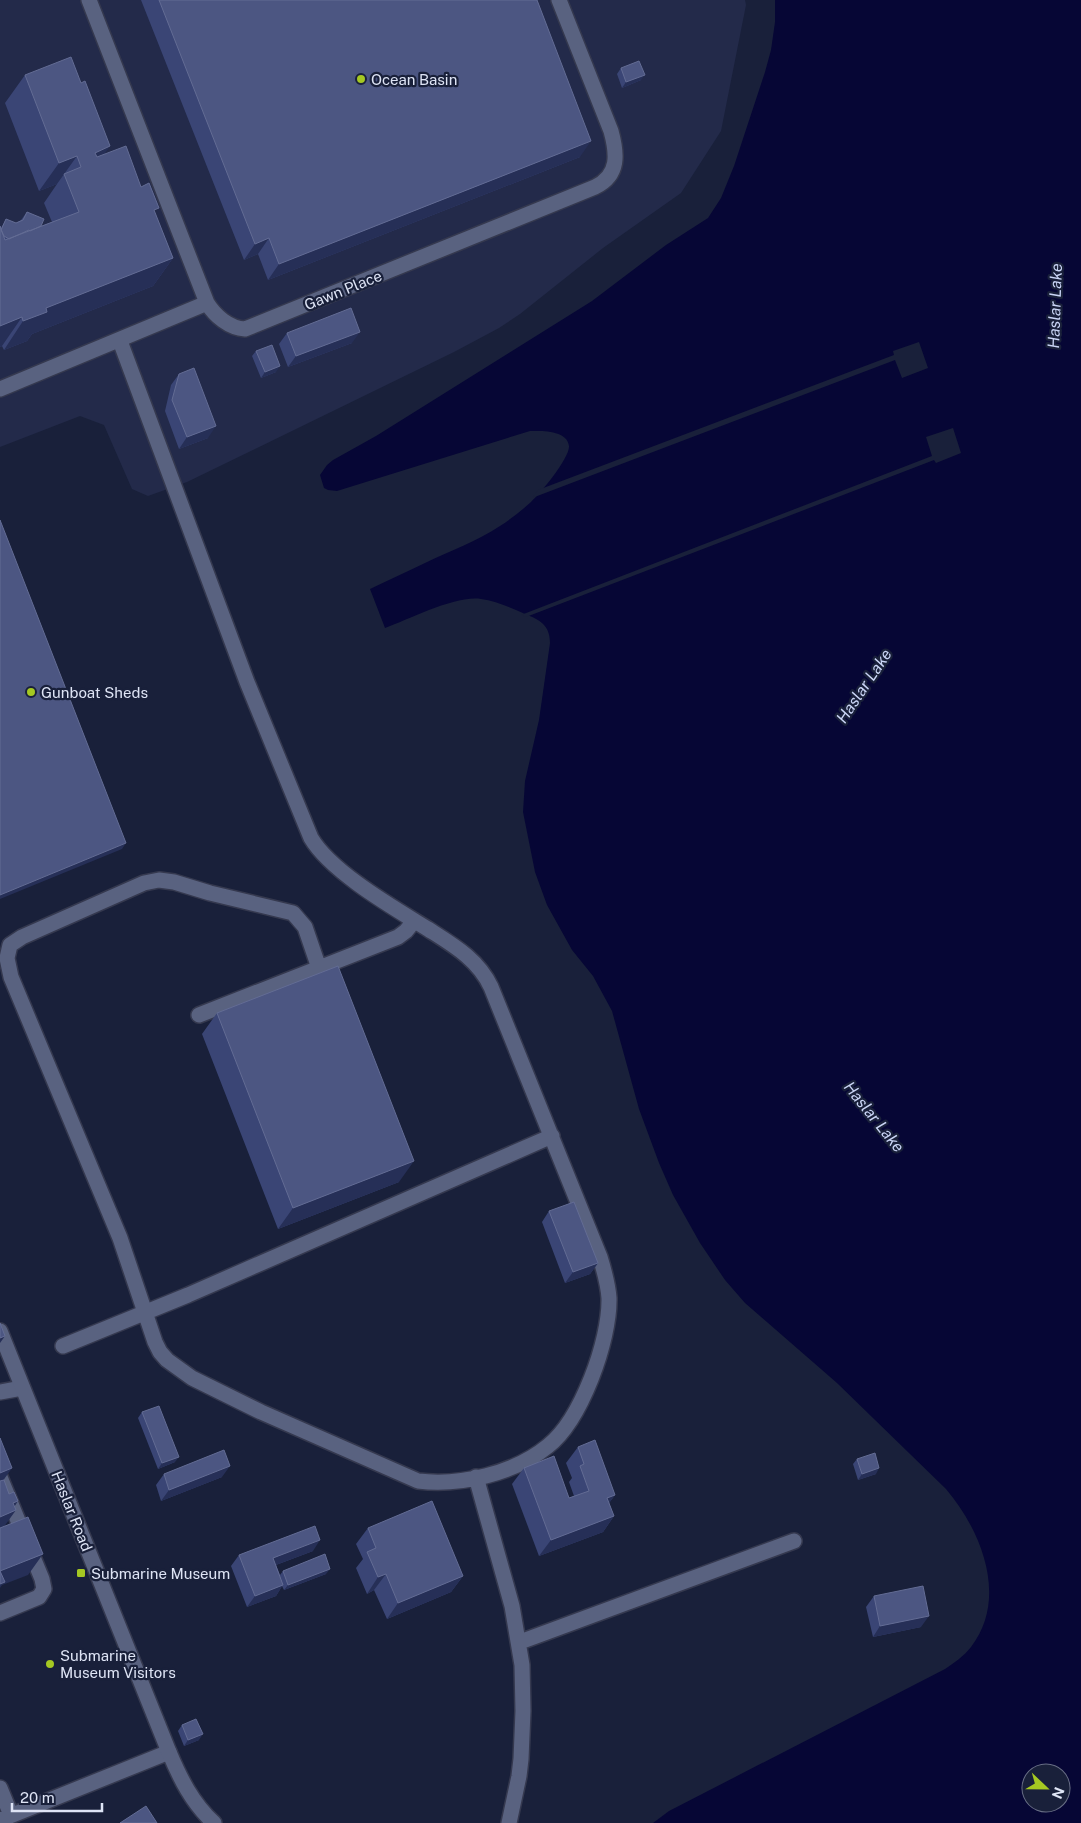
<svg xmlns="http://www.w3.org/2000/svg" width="1081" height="1823" viewBox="0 0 1081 1823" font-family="'Public Sans',sans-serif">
	<rect width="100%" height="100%" fill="#19203a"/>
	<path fill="#232a4a" d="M0,0H745L746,5L721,131L681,193L603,248L520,314L499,328L454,352L187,482L148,496L132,489L104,425L80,416L0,447Z"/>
	<path fill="#060635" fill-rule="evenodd" d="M775,0H1081V1823H653L669,1811L945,1669C954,1663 964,1656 971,1647C1009,1598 981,1530 946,1489L837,1383L745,1303L725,1280L700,1243L673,1195L659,1163L639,1109L612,1011L593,976L572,950L547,905L535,872L523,812L525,781L539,720L550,643C550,625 540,620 525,614C511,608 496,601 481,599C456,595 410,619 385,628L370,589C388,580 407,572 425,563C450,551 477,541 500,526C511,519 521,511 531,502C540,494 570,458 569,446C567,430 542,431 530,431L337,491L328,490L324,488L320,475L327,465L333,460L376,436L592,301L666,245L708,218L721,198L734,166L765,72L771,50L775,22ZM1031,1773H1061V1803H1031Z"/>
	<path fill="#19203a" d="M919,342L928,368L902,378L895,360L532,498L538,490L894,355L893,351Z
		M953,428L961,453L936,463L934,460L526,617L521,615L932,456L926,437Z"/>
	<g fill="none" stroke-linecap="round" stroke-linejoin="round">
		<defs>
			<path id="service" d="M89,0L207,303C215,316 229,328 245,329L595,187C620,175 617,153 611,131L559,0
				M120,341L247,682L311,838C331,872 394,908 428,929C453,945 478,959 491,987L600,1257C604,1270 608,1284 609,1298C610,1341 581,1420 548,1446C514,1474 460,1486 418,1481L261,1412L192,1378L167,1360L160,1352L155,1342L120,1238L11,977L7,958L10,945L22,937L144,883L159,880L174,882L210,893L293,913L305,927L319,968
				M0,389L207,303
				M199,1015L398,937L406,931L414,921
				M63,1346L188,1295L552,1136
				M0,1392L22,1388
				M0,1477L42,1579L44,1589L39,1597L0,1613
				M476,1477L512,1606L522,1665L523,1711L521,1759L519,1776L509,1823
				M520,1642L794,1541
				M0,1788L11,1815
				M0,1820L169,1752"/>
			<path id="tertiary" d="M0,1331L169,1752C180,1778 192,1803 214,1823"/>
		</defs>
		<use href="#service" stroke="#35394f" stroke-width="18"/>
		<use href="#tertiary" stroke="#35394f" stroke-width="18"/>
		<use href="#service" stroke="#596280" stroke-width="15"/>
		<use href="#tertiary" stroke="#596280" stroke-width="15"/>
	</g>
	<path fill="#3a4575" d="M141,0H537L580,157L268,280L258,254L244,260Z
		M621,68L641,80L622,88L617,74Z
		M25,75L105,154L141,187L155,213L173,258L153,286L32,334L27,341L4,350L2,346L0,347V226L1,228L6,219L16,223L21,220L27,212L41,226L52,222L44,203L57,184L39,191L5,103Z
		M287,333L352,343L288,367L279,344Z
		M256,351L276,372L261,378L252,356Z
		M179,374L208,438L179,449L165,411L171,385Z
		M217,1013L399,1182L278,1229L202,1034Z
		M549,1211L598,1263L590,1274L565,1283L542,1222Z
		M142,1412L175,1462L158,1469L138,1418Z
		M578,1447L615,1495L609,1503L614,1516L603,1532L539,1556L512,1484L524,1468L569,1498L574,1496L569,1482L572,1478L566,1463Z
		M857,1459L876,1474L858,1480L853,1464Z
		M164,1474L222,1477L161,1501L156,1485Z
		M368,1528L463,1576L451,1592L387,1619L374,1590L367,1594L356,1568L363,1559L356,1544Z
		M313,1551L276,1565L280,1575L283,1571L326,1574L284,1590L282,1586L276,1596L247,1607L231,1566L239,1555Z
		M874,1596L921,1627L873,1637L866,1607Z
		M182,1725L199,1740L184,1746L178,1731Z"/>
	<path fill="#262f57" d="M645,75L641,80L622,88L626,82Z
		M591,141L580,157L268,280L279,264Z
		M110,146L90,175L95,153Z
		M77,156L57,184L39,191L59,163Z
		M269,238L258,254L244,260L255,244Z
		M173,258L153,286L32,334L27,341L4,350L23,321L46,308Z
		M22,317L2,346L0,347V326Z
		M360,332L352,343L288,367L296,356Z
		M280,366L276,372L261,378L265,372Z
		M216,426L208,438L179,449L187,437Z
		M126,843L122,849L0,899V895Z
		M414,1161L399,1182L278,1229L293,1208Z
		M598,1263L590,1274L565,1283L573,1272Z
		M5,1336L0,1343V1338Z
		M179,1457L175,1462L158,1469L162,1463Z
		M230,1466L222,1477L161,1501L169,1490Z
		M12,1468L0,1485V1473Z
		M879,1468L876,1474L858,1480L862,1474Z
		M615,1495L603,1511L607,1498Z
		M18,1501L11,1512L16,1510L1,1531L0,1532V1517L13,1503Z
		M614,1516L603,1532L539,1556L551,1540Z
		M320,1540L313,1551L265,1569L273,1558Z
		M43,1554L28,1575L2,1585L0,1588V1571Z
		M330,1569L326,1574L284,1590L288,1585Z
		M386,1574L374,1590L367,1594L378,1577Z
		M463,1576L451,1592L387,1619L398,1603Z
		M283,1585L276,1596L247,1607L255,1596Z
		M929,1616L921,1627L873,1637L880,1626Z
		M203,1734L199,1740L184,1746L188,1740Z"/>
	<path fill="#4c5682" stroke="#636c94" d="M159,0H537L591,141L279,264L269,238L255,244Z
		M71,57L81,83L85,81L110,146L95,153L97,157L126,146L141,187L149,183L159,208L154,210L173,258L46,308L47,312L23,321L22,317L0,326V226L5,240L79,212L64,174L81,167L77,156L59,163L25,75Z
		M639,61L645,75L626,82L621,68Z
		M27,212L44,219L41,226L30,231L29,230L9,239L4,236L1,230L6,219L16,223L23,220Z
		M351,308L360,332L296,356L287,333Z
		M272,345L280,366L265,372L256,351Z
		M194,368L216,426L187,437L172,400L179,374Z
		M0,520L126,843L0,895Z
		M338,966L414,1161L293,1208L217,1013Z
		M574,1202L598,1263L573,1272L549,1211Z
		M0,1323L5,1336L0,1338Z
		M159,1406L179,1457L162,1463L142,1412Z
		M0,1438L12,1468L0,1473Z
		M595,1440L615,1495L607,1498L614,1516L551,1540L524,1468L554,1456L569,1498L589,1491L580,1466L584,1464L578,1447Z
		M224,1450L230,1466L169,1490L164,1474Z
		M875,1453L879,1468L862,1474L857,1459Z
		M4,1480L9,1494L14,1492L18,1501L13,1503L16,1510L0,1517V1481Z
		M432,1501L463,1576L398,1603L386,1574L378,1577L367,1552L376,1548L368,1528Z
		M28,1517L43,1554L0,1571L5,1582L0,1584V1528Z
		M315,1526L320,1540L273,1558L283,1585L255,1596L239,1555Z
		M325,1554L330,1569L288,1585L283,1571Z
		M923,1586L929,1616L880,1626L874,1596Z
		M196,1719L203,1734L188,1740L182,1725Z
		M146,1806L157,1823H120Z"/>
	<g fill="#a5c822" stroke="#19203a" stroke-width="2">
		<circle cx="361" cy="79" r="5"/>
		<circle cx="31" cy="692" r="5"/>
		<rect x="76" y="1568" width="10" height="10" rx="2.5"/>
		<circle cx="50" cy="1664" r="5"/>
	</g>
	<g text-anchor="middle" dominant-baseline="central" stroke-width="4.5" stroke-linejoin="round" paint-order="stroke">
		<g font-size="15" fill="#dee4f5" stroke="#19203a" text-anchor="start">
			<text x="371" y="79">Ocean Basin</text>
			<text x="41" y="692">Gunboat Sheds</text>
			<text x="91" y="1573">Submarine Museum</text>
			<text x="60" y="1655">Submarine<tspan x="60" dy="17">Museum Visitors</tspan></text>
		</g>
		<g font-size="15" fill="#dee4f5" stroke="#19203a">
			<text transform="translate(343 290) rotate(-22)">Gawn Place</text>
			<text transform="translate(72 1511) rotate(68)">Haslar Road</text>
		</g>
		<g font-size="16" font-style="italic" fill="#cad5f6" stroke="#19203a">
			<text transform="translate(1055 306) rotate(-88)">Haslar Lake</text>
			<text transform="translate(864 686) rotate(-56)">Haslar Lake</text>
			<text transform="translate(874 1117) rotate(51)">Haslar Lake</text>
		</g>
	</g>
	<g transform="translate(1046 1788) rotate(112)"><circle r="24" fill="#19203a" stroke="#686e85"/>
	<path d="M0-4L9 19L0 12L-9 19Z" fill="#a5c822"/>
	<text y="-8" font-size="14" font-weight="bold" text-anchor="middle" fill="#dee4f5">N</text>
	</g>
	<path d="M12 1803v8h90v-8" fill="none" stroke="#dee4f5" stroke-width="2.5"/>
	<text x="20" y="1803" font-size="15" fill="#dee4f5" stroke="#19203a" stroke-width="4" paint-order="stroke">20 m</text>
</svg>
